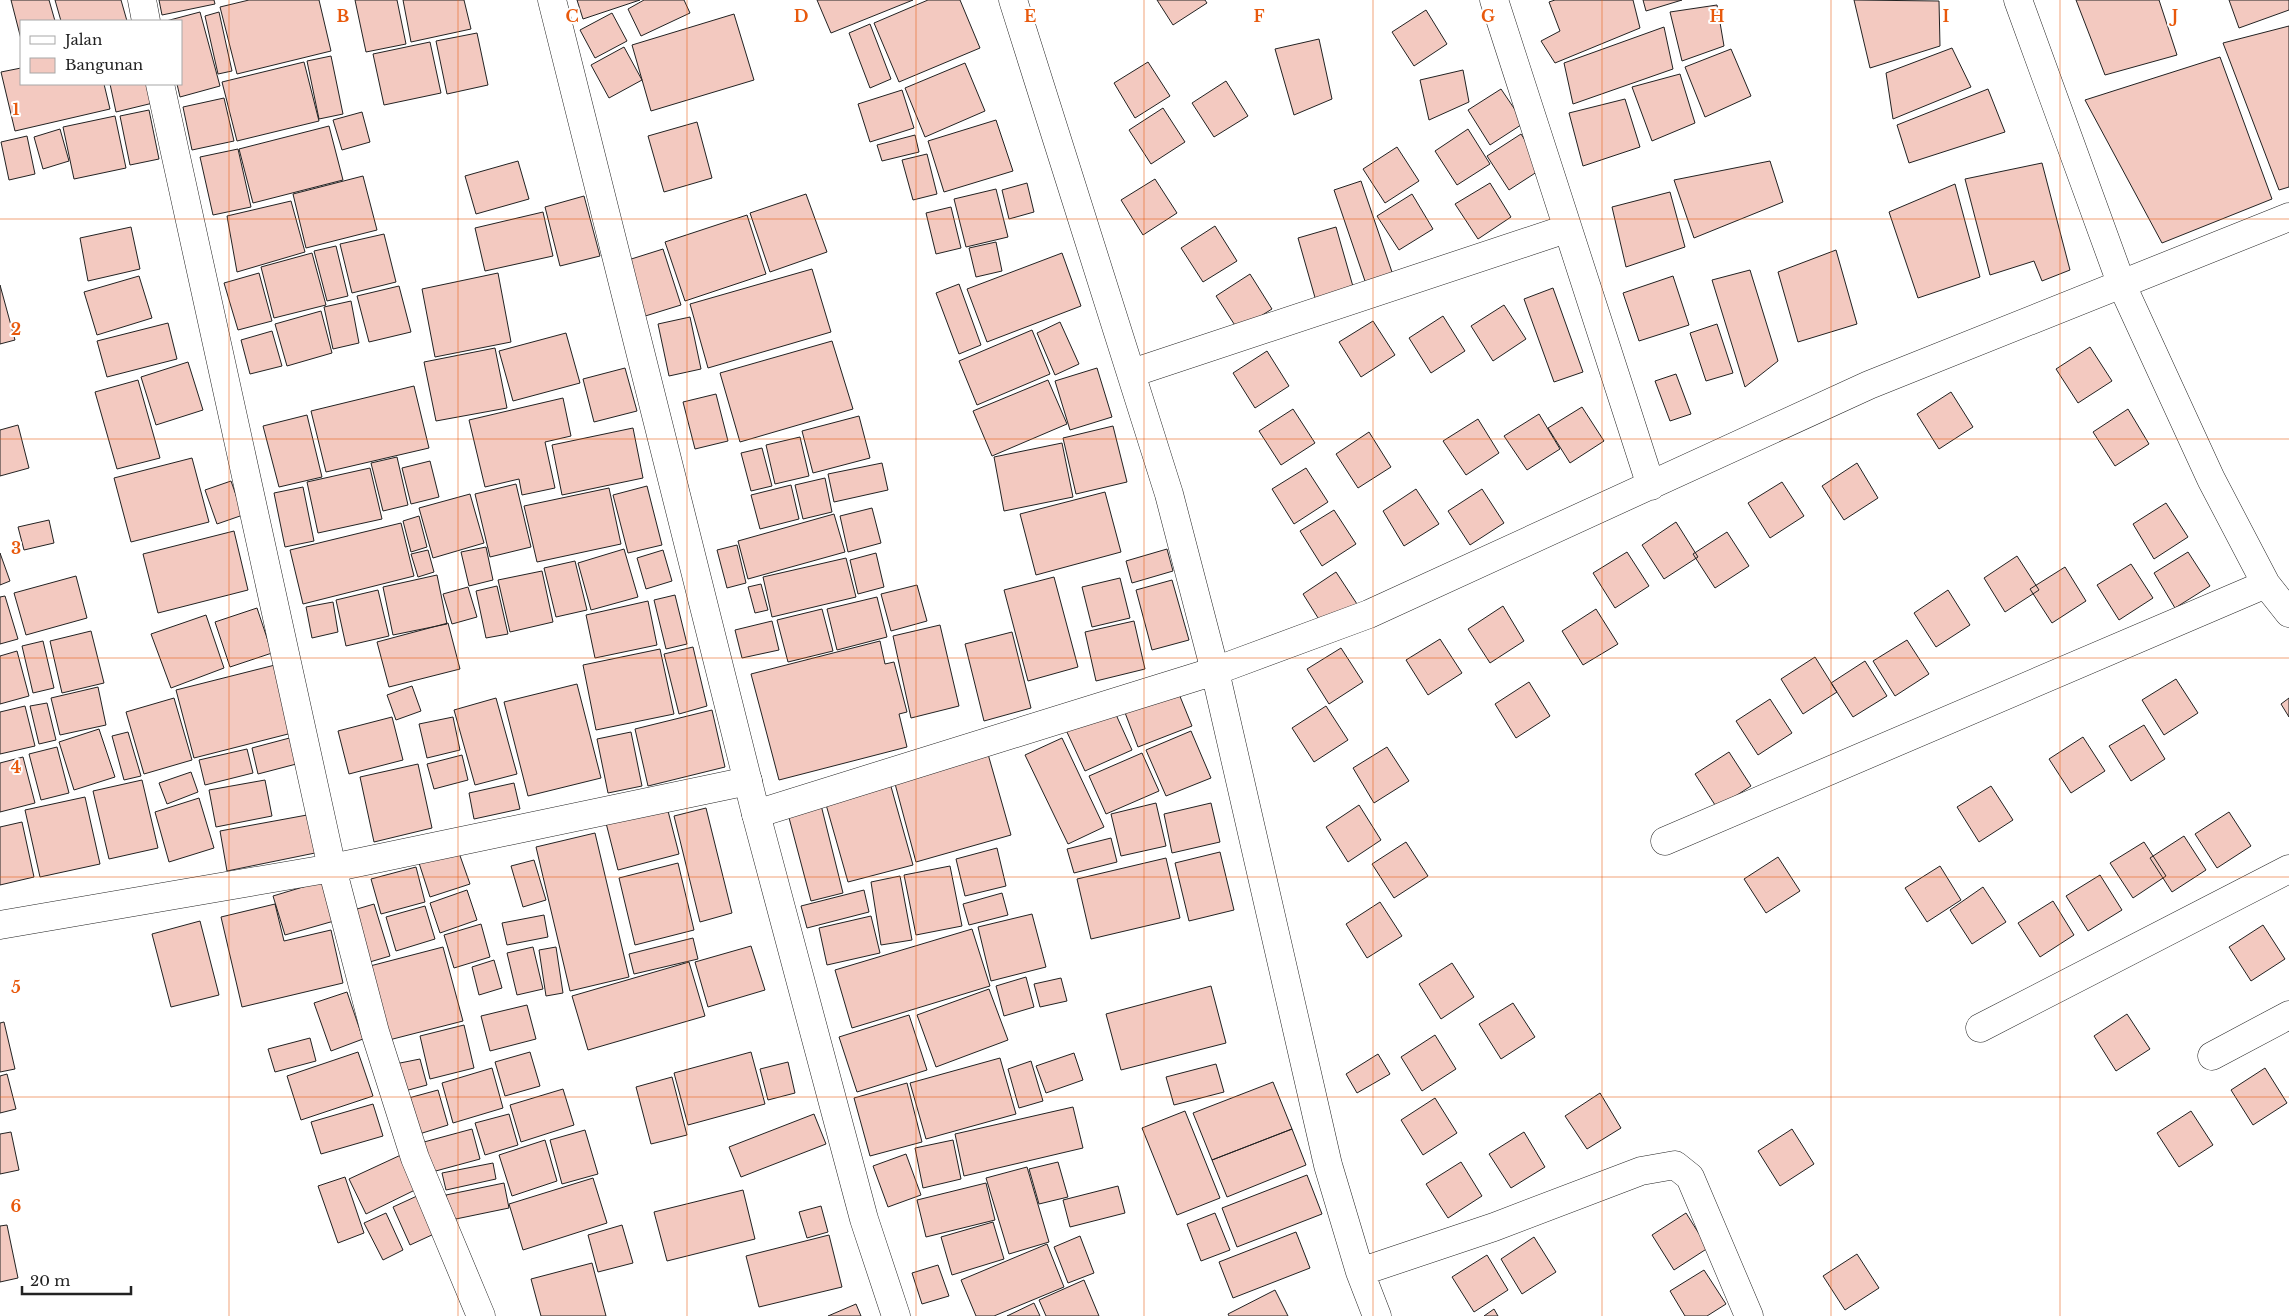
<svg xmlns="http://www.w3.org/2000/svg" width="2289" height="1316" viewBox="0 0 2289 1316" font-family="'Libre Baskerville',serif">
	<rect width="100%" height="100%" fill="#fff"/>
	<path fill="#f3c9c0" stroke="#222" d="M11,0H49L55,21H21V39Z
		M55,0H121L127,21H61Z
		M159,0H214L215,4L162,15Z
		M249,0H319L331,51L237,74L220,7Z
		M355,0H397L406,44L366,52Z
		M403,0H464L471,29L411,42Z
		M577,0H640L583,19Z
		M684,0L690,13L641,36L628,9L644,0Z
		M817,0H913L831,33Z
		M928,0H960L980,48L899,82L874,23Z
		M1157,0H1205L1207,3L1173,25Z
		M1555,0H1633L1640,28L1555,63L1541,41L1560,31L1549,2Z
		M1643,0H1682L1646,11Z
		M1854,0L1939,1L1940,46L1870,68Z
		M2076,0H2159L2177,55L2105,75Z
		M2229,0H2289V10L2239,28Z
		M1717,5L1724,46L1682,61L1670,12Z
		M1426,10L1447,44L1414,66L1392,32Z
		M200,12L220,86L180,97L177,84H181V21H166Z
		M219,12L232,71L218,74L205,16Z
		M612,13L627,41L595,58L580,30Z
		M734,14L754,80L651,111L632,45Z
		M870,24L891,79L870,88L849,33Z
		M2289,26V187L2279,190L2223,43Z
		M1664,27L1673,69L1573,104L1564,63Z
		M477,33L488,85L447,94L436,41Z
		M1319,39L1332,99L1294,115L1275,49Z
		M430,42L441,93L384,105L373,54Z
		M624,47L642,80L609,98L591,65Z
		M1952,48L1971,87L1893,119L1886,73Z
		M1731,49L1751,96L1705,117L1685,67Z
		M331,56L343,114L319,119L307,61Z
		M2220,57L2272,199L2162,243L2085,100Z
		M304,62L319,121L237,141L222,82Z
		M1148,62L1170,96L1135,118L1114,83Z
		M965,63L985,111L925,137L905,88Z
		M21,68V84H104L110,109L15,131L1,72Z
		M1463,70L1469,102L1429,120L1420,80Z
		M1680,74L1695,123L1652,141L1632,87Z
		M1226,81L1248,116L1214,137L1192,103Z
		M110,84H149L153,103L116,112Z
		M1501,89L1524,123L1490,145L1468,110Z
		M1988,89L2005,132L1909,163L1897,125Z
		M902,90L914,128L870,142L858,104Z
		M224,98L234,141L192,150L183,107Z
		M1625,99L1640,147L1583,166L1569,113Z
		M1163,108L1185,142L1151,164L1129,130Z
		M149,110L159,159L130,165L120,116Z
		M362,112L370,142L342,150L333,120Z
		M115,116L126,168L74,179L63,127Z
		M996,120L1013,171L944,192L928,141Z
		M697,122L712,178L664,192L648,136Z
		M329,126L343,180L253,203L239,149Z
		M60,129L69,161L43,169L34,137Z
		M1468,129L1490,164L1457,185L1435,151Z
		M1521,134L1543,168L1509,190L1487,156Z
		M915,135L919,152L882,161L877,145Z
		M27,136L35,174L9,180L1,142Z
		M1397,147L1419,181L1385,203L1363,169Z
		M238,149L251,207L213,215L200,157Z
		M927,154L937,194L913,200L902,160Z
		M518,161L529,199L476,214L465,176Z
		M1770,161L1783,202L1694,238L1674,180Z
		M2042,163L2070,270L2042,281L2034,261L1990,275L1965,179Z
		M363,176L377,230L306,248L293,194Z
		M1155,179L1177,213L1143,235L1121,200Z
		M1361,181L1393,275L1366,284L1334,190Z
		M1027,183L1034,212L1009,219L1002,190Z
		M1490,183L1511,217L1478,239L1455,204Z
		M1955,184L1980,277L1918,298L1889,212Z
		M996,189L1008,237L966,247L954,199Z
		M1670,192L1685,247L1626,267L1612,207Z
		M806,194L827,252L770,272L750,213Z
		M1412,194L1433,229L1399,250L1377,216Z
		M584,196L600,256L560,266L545,207Z
		M291,201L305,252L237,272L227,216Z
		M951,207L961,248L936,254L926,213Z
		M543,212L553,256L485,271L475,228Z
		M747,215L766,274L685,301L665,242Z
		M1215,226L1237,261L1203,282L1181,248Z
		M131,227L140,269L88,281L80,238Z
		M1336,227L1354,290L1316,301L1298,238Z
		M384,234L396,282L352,293L340,244Z
		M996,242L1002,271L976,277L969,248Z
		M336,246L348,296L327,301L314,251Z
		M663,249L681,305L642,317L625,261Z
		M1836,250L1857,324L1798,342L1778,272Z
		M312,253L326,305L274,318L261,267Z
		M1062,253L1081,306L987,342L967,289Z
		M812,269L831,332L708,368L690,304Z
		M1750,270L1778,361L1745,387L1712,280Z
		M259,273L272,321L238,330L224,283Z
		M498,273L511,342L435,357L422,289Z
		M1250,274L1272,309L1238,330L1216,296Z
		M139,276L152,318L97,335L84,292Z
		M1673,276L1689,325L1639,341L1623,293Z
		M959,284L981,345L959,354L936,293Z
		M0,285L15,340L0,344Z
		M399,286L411,332L369,342L357,296Z
		M1553,288L1583,372L1554,382L1524,299Z
		M351,301L359,343L333,349L324,307Z
		M1504,305L1526,339L1493,361L1471,326Z
		M321,311L332,353L287,366L275,324Z
		M1443,316L1465,351L1431,373L1409,338Z
		M690,317L701,369L669,376L658,324Z
		M1373,321L1395,355L1361,377L1339,342Z
		M1060,322L1079,364L1055,375L1037,333Z
		M168,323L177,359L107,377L97,341Z
		M1717,324L1733,373L1706,381L1690,333Z
		M1032,330L1050,374L977,405L959,361Z
		M272,331L282,366L250,374L241,340Z
		M566,333L580,383L513,401L499,351Z
		M832,341L853,409L740,442L720,373Z
		M2090,347L2112,381L2078,403L2056,369Z
		M495,348L507,408L436,421L424,362Z
		M1267,351L1289,386L1255,408L1233,373Z
		M188,362L203,410L156,425L141,377Z
		M625,368L637,411L594,422L583,379Z
		M1097,368L1112,417L1070,430L1055,381Z
		M1676,374L1691,414L1670,421L1655,381Z
		M138,380L160,458L117,469L95,392Z
		M1048,380L1067,424L992,456L973,411Z
		M414,386L429,448L326,472L311,411Z
		M1951,392L1973,427L1939,449L1917,414Z
		M716,394L728,441L695,449L683,402Z
		M563,398L571,436L545,442L555,488L522,495L519,479L485,487L469,420Z
		M1582,407L1604,441L1570,463L1548,428Z
		M1293,409L1315,443L1281,465L1259,431Z
		M2128,409L2149,444L2115,466L2093,432Z
		M1539,414L1560,449L1527,470L1504,436Z
		M307,415L322,477L279,487L263,426Z
		M859,416L870,458L813,473L802,431Z
		M1478,419L1499,453L1466,475L1443,441Z
		M18,425L29,468L0,476V430Z
		M1113,426L1127,482L1076,494L1063,438Z
		M633,428L643,478L562,495L552,445Z
		M1369,432L1391,467L1358,488L1336,454Z
		M800,437L809,476L775,484L766,445Z
		M1062,443L1073,497L1004,511L994,457Z
		M762,448L772,486L751,491L741,453Z
		M397,457L408,505L383,511L371,463Z
		M192,458L209,522L131,542L114,478Z
		M430,461L439,497L411,504L402,468Z
		M882,463L888,490L834,502L828,474Z
		M1857,463L1878,498L1844,520L1822,486Z
		M370,468L382,519L318,533L307,482Z
		M1306,468L1328,502L1294,524L1272,489Z
		M825,478L832,512L803,519L795,485Z
		M231,481L243,515L217,524L205,490Z
		M1782,482L1804,516L1770,538L1748,503Z
		M516,484L531,547L490,557L475,494Z
		M791,485L799,519L760,529L751,495Z
		M647,486L662,545L628,553L613,495Z
		M303,487L314,541L285,547L274,493Z
		M609,488L621,544L537,562L524,506Z
		M1416,489L1439,524L1404,546L1383,511Z
		M1482,489L1504,523L1470,545L1448,511Z
		M1105,492L1121,552L1036,575L1020,514Z
		M470,494L484,543L433,558L419,508Z
		M2166,503L2188,537L2154,559L2133,524Z
		M872,508L881,543L848,552L840,516Z
		M1334,510L1356,544L1322,566L1300,531Z
		M834,514L845,552L748,579L738,541Z
		M419,516L427,547L411,552L403,521Z
		M49,520L54,543L24,550L18,527Z
		M1676,522L1698,557L1664,579L1642,545Z
		M401,523L414,576L303,604L290,550Z
		M234,531L248,590L158,613L143,554Z
		M1727,532L1749,566L1715,588L1693,554Z
		M737,545L746,583L727,588L717,550Z
		M486,547L493,580L469,586L461,552Z
		M624,549L638,597L591,610L578,563Z
		M1167,549L1173,571L1132,583L1126,561Z
		M428,550L434,572L418,577L411,554Z
		M663,550L672,581L646,589L637,558Z
		M1627,552L1649,586L1615,608L1593,573Z
		M2188,552L2210,586L2175,608L2154,573Z
		M0,553L10,581L0,585Z
		M876,553L884,587L858,594L850,560Z
		M2017,556L2039,590L2005,612L1984,578Z
		M846,558L856,597L772,617L763,577Z
		M575,561L587,610L556,617L544,568Z
		M2131,564L2153,598L2119,620L2097,585Z
		M2065,567L2086,601L2052,623L2030,589Z
		M542,571L553,622L510,632L498,580Z
		M1336,572L1359,607L1325,629L1303,594Z
		M437,575L447,624L393,635L383,587Z
		M76,576L87,618L26,635L14,593Z
		M1054,577L1078,667L1028,681L1004,590Z
		M1120,578L1130,618L1092,627L1082,587Z
		M1172,580L1189,640L1152,650L1136,590Z
		M761,584L768,610L755,613L748,587Z
		M917,585L927,621L891,631L881,594Z
		M497,586L508,634L486,638L476,591Z
		M468,587L477,617L452,624L443,594Z
		M378,590L389,636L346,646L336,600Z
		M1948,590L1970,625L1936,647L1914,613Z
		M675,595L687,644L666,649L654,600Z
		M5,596L18,639L0,644V597Z
		M877,597L887,637L837,650L827,609Z
		M648,601L657,645L595,658L586,615Z
		M333,602L338,632L312,638L306,607Z
		M1503,606L1524,641L1490,663L1468,629Z
		M257,608L272,653L230,667L215,622Z
		M822,609L833,651L788,662L777,620Z
		M1596,609L1618,644L1583,665L1562,631Z
		M206,615L224,668L171,688L151,634Z
		M772,621L779,650L742,658L735,630Z
		M1134,621L1145,669L1096,681L1085,632Z
		M448,623L460,669L389,687L377,642Z
		M940,625L959,706L911,718L893,636Z
		M91,631L104,683L62,693L50,641Z
		M1012,632L1031,708L984,721L965,644Z
		M1440,639L1462,673L1428,695L1406,660Z
		M1907,640L1929,674L1895,696L1873,661Z
		M43,641L54,688L33,693L22,646Z
		M880,641L885,664L894,662L907,712L899,714L907,747L779,780L751,674Z
		M693,647L707,706L679,714L664,654Z
		M1341,648L1363,682L1329,704L1307,669Z
		M660,649L674,714L596,730L583,665Z
		M17,651L29,696L0,704V656Z
		M1815,657L1837,692L1803,714L1781,679Z
		M1865,661L1887,696L1853,717L1831,683Z
		M275,665L292,733L194,758L176,690Z
		M2176,679L2198,713L2164,735L2142,700Z
		M1529,682L1550,716L1516,738L1495,704Z
		M577,684L601,778L528,796L504,702Z
		M412,686L421,711L396,720L387,695Z
		M98,687L106,725L60,735L51,698Z
		M1177,689L1192,726L1138,747L1124,710Z
		M174,698L192,760L144,774L126,712Z
		M496,698L517,774L475,785L454,710Z
		M2289,698V717L2281,704Z
		M1770,699L1792,733L1758,755L1736,721Z
		M47,703L56,740L39,744L30,706Z
		M25,706L35,746L0,754V712Z
		M1326,706L1348,740L1314,762L1292,728Z
		M1113,708L1132,750L1085,771L1066,730Z
		M712,710L725,767L648,786L635,729Z
		M392,717L403,760L349,774L338,731Z
		M453,717L460,750L427,758L419,724Z
		M2144,725L2165,759L2131,781L2109,746Z
		M99,729L115,777L74,790L59,742Z
		M1191,731L1211,778L1166,796L1146,750Z
		M128,732L141,776L124,780L112,736Z
		M631,732L642,786L608,793L597,739Z
		M297,736L304,762L258,774L252,748Z
		M2083,737L2105,771L2071,793L2049,759Z
		M1062,738L1104,827L1068,844L1025,755Z
		M57,747L69,793L41,800L29,754Z
		M1387,747L1409,781L1374,803L1353,768Z
		M247,749L253,773L205,785L199,760Z
		M1729,752L1751,786L1717,808L1695,774Z
		M1142,753L1159,791L1106,814L1089,776Z
		M988,754L1011,835L916,862L894,780Z
		M462,755L468,780L434,789L427,764Z
		M23,757L35,803L0,812V763Z
		M418,764L432,828L374,842L360,777Z
		M191,772L198,792L167,804L159,783Z
		M142,780L158,848L109,859L93,791Z
		M265,780L272,816L216,827L209,790Z
		M514,783L520,809L474,819L469,793Z
		M890,783L913,865L848,882L825,801Z
		M1991,786L2013,820L1979,842L1957,807Z
		M85,797L100,864L40,877L25,810Z
		M199,798L214,848L169,862L155,812Z
		M1156,803L1166,846L1121,856L1111,814Z
		M1211,803L1220,842L1172,853L1164,814Z
		M821,805L843,893L811,901L788,814Z
		M1359,805L1381,840L1348,862L1326,827Z
		M667,807L679,854L618,870L606,823Z
		M706,808L732,913L700,922L674,816Z
		M2229,812L2251,846L2217,868L2195,834Z
		M307,815L315,853L227,871L220,831Z
		M22,822L34,877L0,885V827Z
		M595,833L629,977L570,991L536,847Z
		M2184,836L2206,870L2172,892L2150,858Z
		M1111,838L1117,862L1074,873L1067,849Z
		M1406,842L1428,876L1394,898L1372,864Z
		M2144,842L2166,876L2133,898L2110,863Z
		M997,848L1006,886L965,896L956,859Z
		M458,850L470,884L430,897L419,863Z
		M1220,852L1234,910L1189,921L1175,863Z
		M1778,857L1800,891L1766,913L1744,879Z
		M1166,858L1180,918L1091,939L1077,879Z
		M534,860L546,900L523,907L511,866Z
		M678,863L694,930L635,945L619,878Z
		M950,866L962,926L916,935L904,875Z
		M1940,866L1961,900L1927,922L1905,888Z
		M416,867L425,902L381,914L371,879Z
		M2100,875L2122,910L2088,931L2066,896Z
		M900,876L912,940L881,945L871,882Z
		M323,881L334,921L285,935L273,896Z
		M1983,887L2006,922L1972,944L1950,910Z
		M467,890L477,920L440,933L430,903Z
		M864,890L869,912L807,928L801,906Z
		M1002,893L1008,915L969,925L963,904Z
		M2053,901L2074,935L2040,957L2018,923Z
		M1380,902L1402,936L1367,958L1346,924Z
		M275,904L284,941L331,930L343,983L242,1007L221,917Z
		M374,904L390,956L363,964L347,912Z
		M425,906L435,939L396,951L386,917Z
		M1032,914L1046,967L991,981L978,927Z
		M544,915L548,937L507,945L502,923Z
		M871,916L880,953L827,965L819,928Z
		M200,921L219,995L171,1007L152,934Z
		M481,924L490,957L454,968L444,935Z
		M2263,925L2285,959L2251,981L2229,947Z
		M972,929L990,986L852,1028L835,970Z
		M693,938L698,959L634,974L629,954Z
		M751,946L765,990L708,1007L695,962Z
		M443,947L463,1021L389,1040L370,966Z
		M533,947L543,989L517,995L507,953Z
		M556,947L563,993L546,996L539,950Z
		M494,960L502,988L479,995L472,967Z
		M689,962L705,1016L588,1050L572,996Z
		M1452,963L1474,997L1441,1019L1419,984Z
		M1026,977L1034,1007L1004,1016L996,986Z
		M1061,978L1067,1001L1040,1007L1034,984Z
		M1211,986L1226,1043L1121,1070L1106,1014Z
		M989,989L1008,1040L936,1067L917,1015Z
		M347,992L363,1039L331,1051L314,1003Z
		M1513,1003L1535,1037L1501,1059L1479,1024Z
		M527,1005L536,1039L490,1051L481,1016Z
		M2127,1014L2150,1049L2116,1071L2094,1036Z
		M909,1015L927,1070L857,1092L839,1037Z
		M4,1022L15,1069L0,1072V1023Z
		M464,1025L474,1068L430,1079L420,1036Z
		M1435,1035L1456,1069L1422,1091L1401,1057Z
		M310,1038L316,1061L275,1072L268,1049Z
		M358,1052L373,1096L301,1120L287,1076Z
		M530,1052L540,1086L505,1096L495,1062Z
		M751,1052L765,1104L688,1125L674,1073Z
		M1074,1053L1083,1080L1046,1093L1036,1066Z
		M1378,1054L1390,1074L1357,1093L1346,1074Z
		M1000,1058L1016,1114L926,1139L910,1083Z
		M420,1059L427,1085L401,1092L395,1064Z
		M1031,1061L1043,1101L1019,1108L1008,1069Z
		M788,1062L795,1093L768,1100L760,1069Z
		M1216,1064L1224,1092L1174,1105L1166,1077Z
		M492,1068L503,1108L453,1123L442,1083Z
		M2265,1068L2287,1103L2253,1125L2231,1090Z
		M7,1074L16,1109L0,1113V1076Z
		M672,1077L687,1135L651,1144L636,1087Z
		M1273,1082L1292,1129L1212,1160L1193,1113Z
		M907,1083L922,1142L870,1156L854,1098Z
		M563,1089L574,1125L521,1142L510,1105Z
		M438,1090L448,1125L416,1135L405,1099Z
		M1600,1093L1621,1128L1587,1149L1565,1116Z
		M1435,1098L1457,1133L1423,1155L1401,1120Z
		M373,1104L383,1136L321,1154L311,1122Z
		M1073,1107L1083,1148L964,1176L955,1134Z
		M1185,1111L1220,1198L1177,1215L1142,1128Z
		M2191,1111L2213,1145L2179,1167L2157,1133Z
		M509,1114L518,1145L485,1155L475,1123Z
		M814,1114L826,1144L741,1177L729,1147Z
		M472,1129L480,1159L432,1172L424,1142Z
		M1292,1129L1306,1165L1227,1197L1212,1160Z
		M1792,1129L1814,1164L1780,1186L1758,1151Z
		M585,1130L598,1174L562,1184L550,1140Z
		M11,1132L19,1170L0,1174V1134Z
		M1524,1132L1545,1167L1511,1188L1489,1154Z
		M545,1140L557,1181L512,1196L499,1155Z
		M953,1140L961,1179L923,1188L915,1148Z
		M403,1154L419,1188L366,1214L349,1179Z
		M906,1154L921,1195L888,1207L873,1166Z
		M1058,1162L1068,1197L1039,1204L1029,1169Z
		M1461,1162L1482,1196L1448,1218L1426,1184Z
		M493,1163L496,1179L446,1190L442,1173Z
		M1027,1167L1049,1242L1009,1254L986,1178Z
		M1307,1175L1322,1214L1237,1247L1222,1208Z
		M345,1177L364,1233L338,1243L318,1186Z
		M593,1178L607,1223L523,1250L509,1204Z
		M504,1183L509,1208L451,1220L446,1195Z
		M986,1183L995,1220L926,1237L917,1200Z
		M1118,1186L1125,1213L1070,1227L1063,1200Z
		M743,1190L755,1239L667,1261L654,1212Z
		M417,1196L434,1234L410,1245L393,1207Z
		M821,1206L828,1232L807,1238L799,1212Z
		M386,1213L403,1250L383,1260L364,1223Z
		M1215,1213L1230,1250L1201,1261L1187,1224Z
		M1686,1213L1708,1248L1674,1270L1652,1235Z
		M993,1222L1004,1259L952,1275L941,1237Z
		M7,1225L18,1278L0,1282V1226Z
		M622,1225L633,1263L598,1272L588,1235Z
		M1296,1232L1310,1268L1233,1298L1219,1262Z
		M829,1235L842,1287L759,1307L746,1256Z
		M1080,1236L1094,1273L1068,1283L1054,1247Z
		M1534,1237L1556,1272L1522,1294L1501,1259Z
		M1047,1244L1064,1287L994,1316H976L961,1280Z
		M1857,1254L1879,1288L1845,1310L1823,1276Z
		M1487,1255L1508,1290L1474,1312L1452,1277Z
		M592,1263L606,1316H541L531,1279Z
		M938,1265L949,1296L922,1304L912,1273Z
		M1704,1270L1726,1304L1707,1316H1685L1670,1291Z
		M1084,1280L1099,1316H1046L1039,1300Z
		M1275,1290L1288,1316H1229L1228,1314Z
		M1034,1303L1040,1316H1007Z
		M856,1304L861,1316H828Z
		M1494,1309L1498,1316H1484Z"/>
	<g fill="none" stroke-linecap="round" stroke-linejoin="round">
		<defs>
			<path id="minor" d="M142,0L146,21
				M1013,0L1169,494L1215,671L1328,1165L1360,1272L1377,1316
				M1494,0L1651,486
				M2018,0L2121,283L2211,479L2266,584L2289,613
				M160,84L332,868L375,1032L415,1158L481,1316
				M1132,373L1566,229
				M756,814L1215,671L1369,614L1869,385L2289,217
				M1665,841L2266,584
				M0,925L332,868L748,781
				M1980,1028L2289,869
				M2212,1056L2289,1015
				M1360,1272L1494,1227L1641,1171L1675,1165L1690,1177L1749,1316"/>
			<path id="secondary" d="M552,0L756,814L864,1219L896,1316"/>
		</defs>
		<use href="#minor" stroke="#222" stroke-width="29"/>
		<use href="#secondary" stroke="#222" stroke-width="29"/>
		<use href="#minor" stroke="#fff" stroke-width="28"/>
		<use href="#secondary" stroke="#fff" stroke-width="28"/>
	</g>
	<path fill="none" stroke="#e8590c" stroke-width="1" stroke-opacity="0.55" d="M229,0V1316M458,0V1316M687,0V1316M916,0V1316M1144,0V1316M1373,0V1316M1602,0V1316M1831,0V1316M2060,0V1316M0,219H2289M0,439H2289M0,658H2289M0,877H2289M0,1097H2289"/>
	<g font-size="16" text-anchor="middle" font-weight="bold" fill="#e8590c" stroke="#fff" stroke-width="4" stroke-linejoin="round" paint-order="stroke">
		<text x="343" y="22">B</text>
		<text x="572" y="22">C</text>
		<text x="801" y="22">D</text>
		<text x="1030" y="22">E</text>
		<text x="1259" y="22">F</text>
		<text x="1488" y="22">G</text>
		<text x="1717" y="22">H</text>
		<text x="1946" y="22">I</text>
		<text x="2175" y="22">J</text>
		<text x="16" y="115">1</text>
		<text x="16" y="335">2</text>
		<text x="16" y="554">3</text>
		<text x="16" y="773">4</text>
		<text x="16" y="993">5</text>
		<text x="16" y="1212">6</text>
	</g>
	<rect x="20" y="20" width="162" height="65" fill="#ffffff" stroke="#a7a7a7"/>
	<rect x="30" y="36" width="25" height="8" fill="#ffffff" stroke="#a7a7a7"/>
	<text x="65" y="45" font-size="15" fill="#222222">Jalan</text>
	<rect x="30" y="58" width="25" height="15" fill="#f3c9c0" stroke="#a7a7a7"/>
	<text x="65" y="70" font-size="15" fill="#222222">Bangunan</text>
	<path d="M22 1286v8h109v-8" fill="none" stroke="#222222" stroke-width="2.5"/>
	<text x="30" y="1286" font-size="15" fill="#222222" stroke="#ffffff" stroke-width="4" paint-order="stroke">20 m</text>
</svg>
